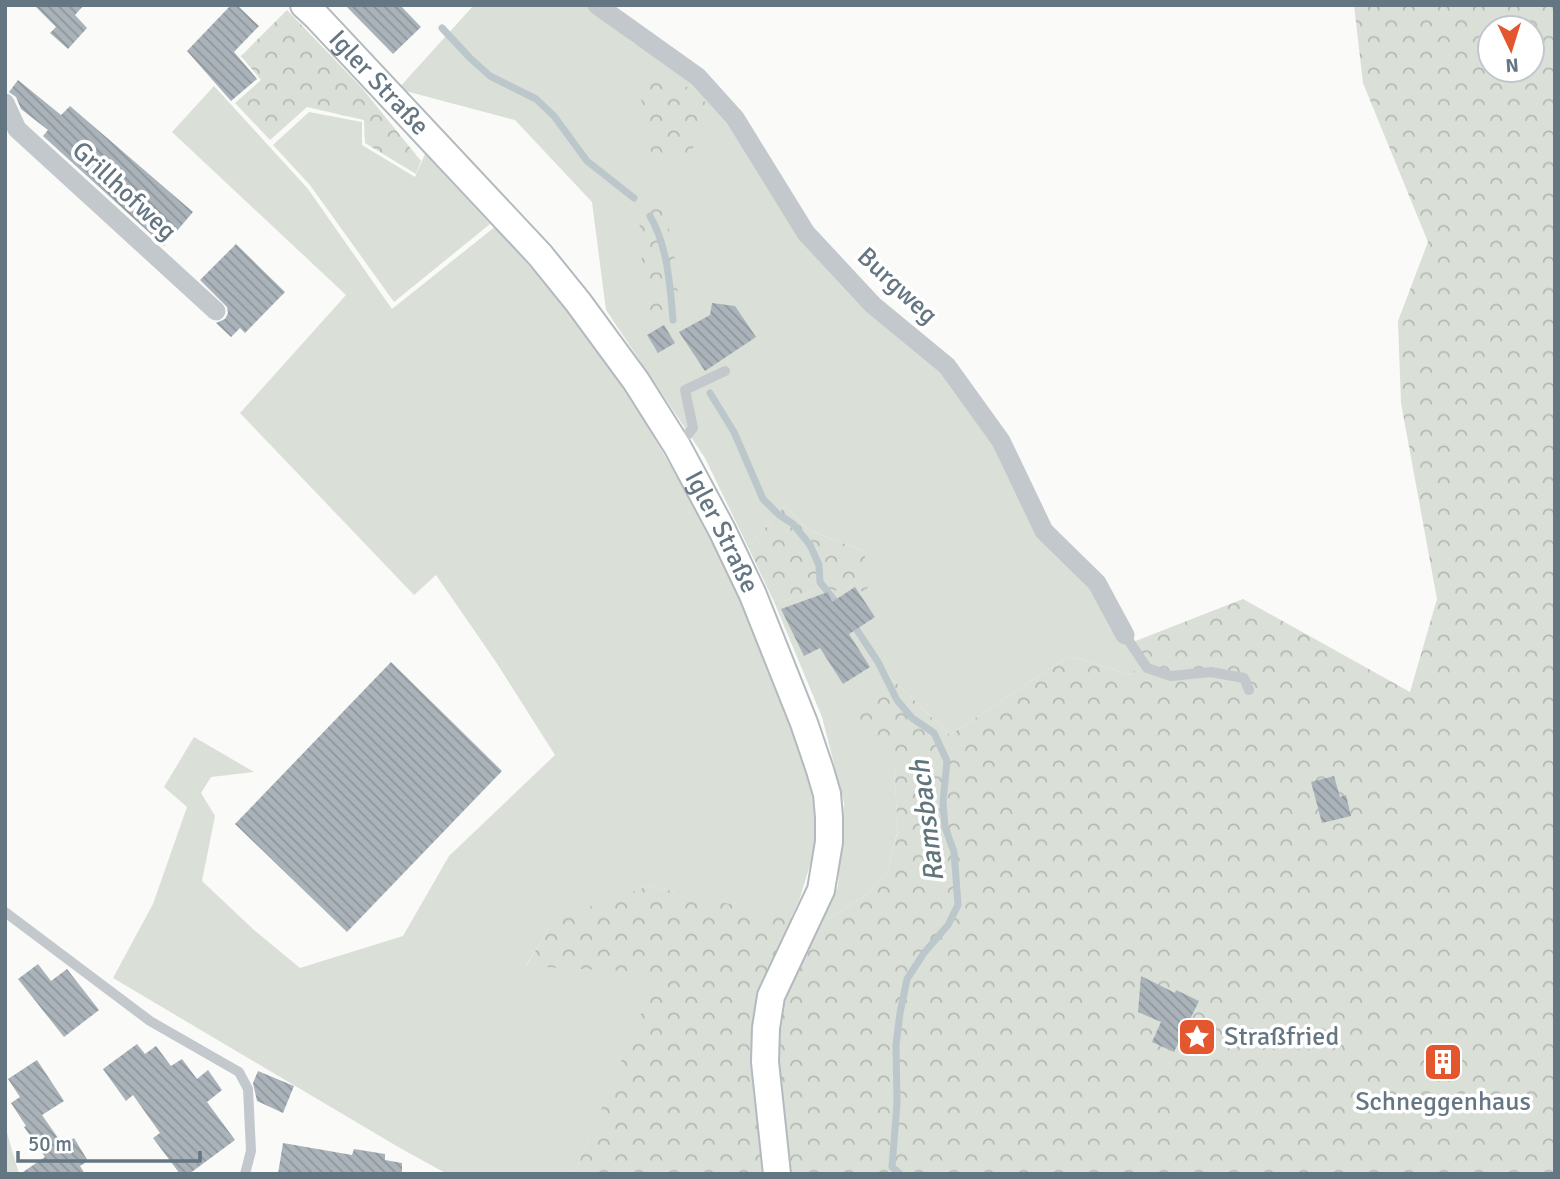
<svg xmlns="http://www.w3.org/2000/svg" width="1560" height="1179" viewBox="0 0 1560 1179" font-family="Signika,sans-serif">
	<defs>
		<pattern id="forest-crowns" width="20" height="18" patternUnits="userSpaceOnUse" patternTransform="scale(1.75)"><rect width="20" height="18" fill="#dadfd7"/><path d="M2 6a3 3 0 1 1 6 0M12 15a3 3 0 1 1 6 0" fill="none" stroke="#b4b9b4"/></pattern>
		<pattern id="building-back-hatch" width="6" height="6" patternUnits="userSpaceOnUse" patternTransform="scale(1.75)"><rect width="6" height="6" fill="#aab3b9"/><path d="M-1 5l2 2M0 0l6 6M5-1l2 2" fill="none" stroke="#8e969c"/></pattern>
	</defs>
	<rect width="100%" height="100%" fill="#fafaf8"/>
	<path fill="#dadfd7" d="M474,5H587L632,42L683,72L721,113L770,185L941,366L973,410L1010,472L1146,656L1131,675L1069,656L950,735L888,675L850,715L894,768L898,829L888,870L869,893L821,924L838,886L844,803L822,717L775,604L817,590L843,591L855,583L863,592V551L809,530L785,506L748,547L705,458L606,310L592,202L515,120L398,89Z
		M214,86L308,189L392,309L496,226L566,309L625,388L703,521L757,633L810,777L818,838L800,898L791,918L649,886L555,920L526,965L659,972L574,1174H447L400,1148L113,978L153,904L187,807L164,787L194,737L254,772L211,777L201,793L215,816L202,881L254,930L300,968L403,936L449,856L555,755L496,662L436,575L414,595L240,413L346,295L172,132Z
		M309,112L362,122V145L415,177L425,154L490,224L394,302L310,185L273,145Z
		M5,1126L19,1174H5Z"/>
	<path fill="url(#forest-crowns)" fill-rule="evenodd" d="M1354,5H1555V1174H574L658,973L526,966L555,919L649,886L821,924L869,893L888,870L898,830L894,768L849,715L888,675L950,735L1069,656L1131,675L1145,656L1133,642L1243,599L1410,692L1437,599L1401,403L1398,321L1428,242L1363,83ZM1490,28H1532V70H1490Z
		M287,10L362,88L421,161L416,174L365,143L364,120L307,107L270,140L235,103L261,80L241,56Z
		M656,80L691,88L708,105L690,157L652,156L639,88Z
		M654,208L662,210L673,240L680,320L648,314L639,234L640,221Z
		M785,506L809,530L863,551L874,581L863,593L855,583L843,591L817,590L775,604L748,547Z"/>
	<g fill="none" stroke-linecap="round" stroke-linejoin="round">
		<path stroke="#bbc7cb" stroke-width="7" d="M442,28L470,58L490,76L536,99L554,116L587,161L634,198
			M650,216C668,247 670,286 673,320
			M710,393L734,432L763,499L778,514L793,524L810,545L819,565L820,582L839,606
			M853,624L878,662L897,700L912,718L934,733L947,761L943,802L945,827L954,852L956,878L958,905L948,925L924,953L907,979L900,1013L896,1045L897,1103L892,1167L900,1174"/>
	</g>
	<path fill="url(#building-back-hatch)" d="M34,5H84L75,15L87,28L68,49L50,33L56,27Z
		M231,5H237L259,26L234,52L257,79L231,101L187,51Z
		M345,5H400L421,27L393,54Z
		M18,80L61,115L70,106L193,212L164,246L43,136L48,130L21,109L16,97L9,92Z
		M236,244L285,292L245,333L240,328L231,337L216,323L225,319L228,313L227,307L200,280Z
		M712,303L735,306L756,337L705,371L679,332L710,315Z
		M664,325L675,343L658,353L647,335Z
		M855,587L875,617L849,634L870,667L843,684L820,648L804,656L781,609L828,592L832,602Z
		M391,662L502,771L347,932L235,824Z
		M1334,776L1340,797L1346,795L1351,816L1322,823L1311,782Z
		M38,964L51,981L67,969L99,1010L64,1037L18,979Z
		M1141,976L1175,993L1176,990L1199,1001L1174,1052L1152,1042L1161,1022L1138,1012Z
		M137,1044L145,1054L156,1046L171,1066L182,1059L197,1079L208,1070L222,1090L207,1102L235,1140L189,1174H180L153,1138L160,1133L133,1095L126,1101L103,1069Z
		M1447,1044L1460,1066L1439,1079L1426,1057Z
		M37,1060L64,1101L42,1115L63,1145L74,1138L88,1161L80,1166L85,1174H20L45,1157L24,1127L26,1126L11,1103L20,1097L8,1079Z
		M258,1071L294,1086L283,1113L257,1101L253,1083Z
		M283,1143L352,1155L354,1149L385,1154V1160L402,1163V1174H278Z"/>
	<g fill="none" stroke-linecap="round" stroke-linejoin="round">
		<defs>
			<g id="secondary">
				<path id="s1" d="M304,5L317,17L540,255L578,302L636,381L677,446L722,530L753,595L804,723L820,770L827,794L829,817V842L821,890L771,996L766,1028L765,1062L777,1174"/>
			</g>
		</defs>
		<use href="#secondary" stroke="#b3babf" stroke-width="30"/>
		<path stroke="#c3c8cc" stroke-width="10" d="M678,446L693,428L685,390L725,371
			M1125,635L1147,668L1171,676L1211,672L1244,678L1249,690
			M5,912L150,1021L239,1072L248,1089L251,1151L245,1174"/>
		<path stroke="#c3c8cc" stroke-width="19" d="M597,5L698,77L735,118L806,233L873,305L947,366L1001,441L1044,531L1097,583L1125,635
			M5,103L17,129L216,311"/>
		<use href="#secondary" stroke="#fff" stroke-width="26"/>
	</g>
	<defs>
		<symbol id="sight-square" viewBox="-11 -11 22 22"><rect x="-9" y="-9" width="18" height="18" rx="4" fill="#e4572e" stroke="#fff"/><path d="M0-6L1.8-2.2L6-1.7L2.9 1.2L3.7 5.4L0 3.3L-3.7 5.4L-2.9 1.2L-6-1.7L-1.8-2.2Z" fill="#fff"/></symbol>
		<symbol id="building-square" viewBox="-11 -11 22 22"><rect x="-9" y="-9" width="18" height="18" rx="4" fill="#e4572e" stroke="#fff"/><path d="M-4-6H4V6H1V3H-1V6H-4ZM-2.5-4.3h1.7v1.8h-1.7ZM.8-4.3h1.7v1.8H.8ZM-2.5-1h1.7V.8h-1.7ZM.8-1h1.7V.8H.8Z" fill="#fff"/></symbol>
	</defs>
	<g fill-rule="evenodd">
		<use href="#sight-square" x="1175" y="1015" width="44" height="44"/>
		<use href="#building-square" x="1421" y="1040" width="44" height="44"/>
	</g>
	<g text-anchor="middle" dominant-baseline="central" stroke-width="7" stroke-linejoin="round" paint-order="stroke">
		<g font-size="26" fill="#657683" stroke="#fff">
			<text stroke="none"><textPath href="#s1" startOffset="108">Igler Straße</textPath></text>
			<text transform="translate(124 191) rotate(43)">Grillhofweg</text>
			<text transform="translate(897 286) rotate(43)">Burgweg</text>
			<text stroke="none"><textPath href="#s1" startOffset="676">Igler Straße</textPath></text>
		</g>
		<g font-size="26" fill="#657683" stroke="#fff" text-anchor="start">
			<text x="1224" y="1037">Straßfried</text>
			<text x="1443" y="1102" text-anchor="middle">Schneggenhaus</text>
		</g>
		<g font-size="28" font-style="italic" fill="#60757c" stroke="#fff">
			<text transform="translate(927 821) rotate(-97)">Ramsbach</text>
		</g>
	</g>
	<rect width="1560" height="1179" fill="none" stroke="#657683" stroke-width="14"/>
	<g transform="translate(1511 49) rotate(176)"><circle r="33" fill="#ffffff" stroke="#c1c8cd" stroke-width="2"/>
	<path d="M0-5L12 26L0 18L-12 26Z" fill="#e4572e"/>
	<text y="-10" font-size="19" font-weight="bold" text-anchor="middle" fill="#657683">N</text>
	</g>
	<path d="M18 1151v10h182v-10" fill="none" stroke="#657683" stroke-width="3.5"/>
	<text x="28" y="1151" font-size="21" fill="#657683" stroke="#ffffff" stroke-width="5" paint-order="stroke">50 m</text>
</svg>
